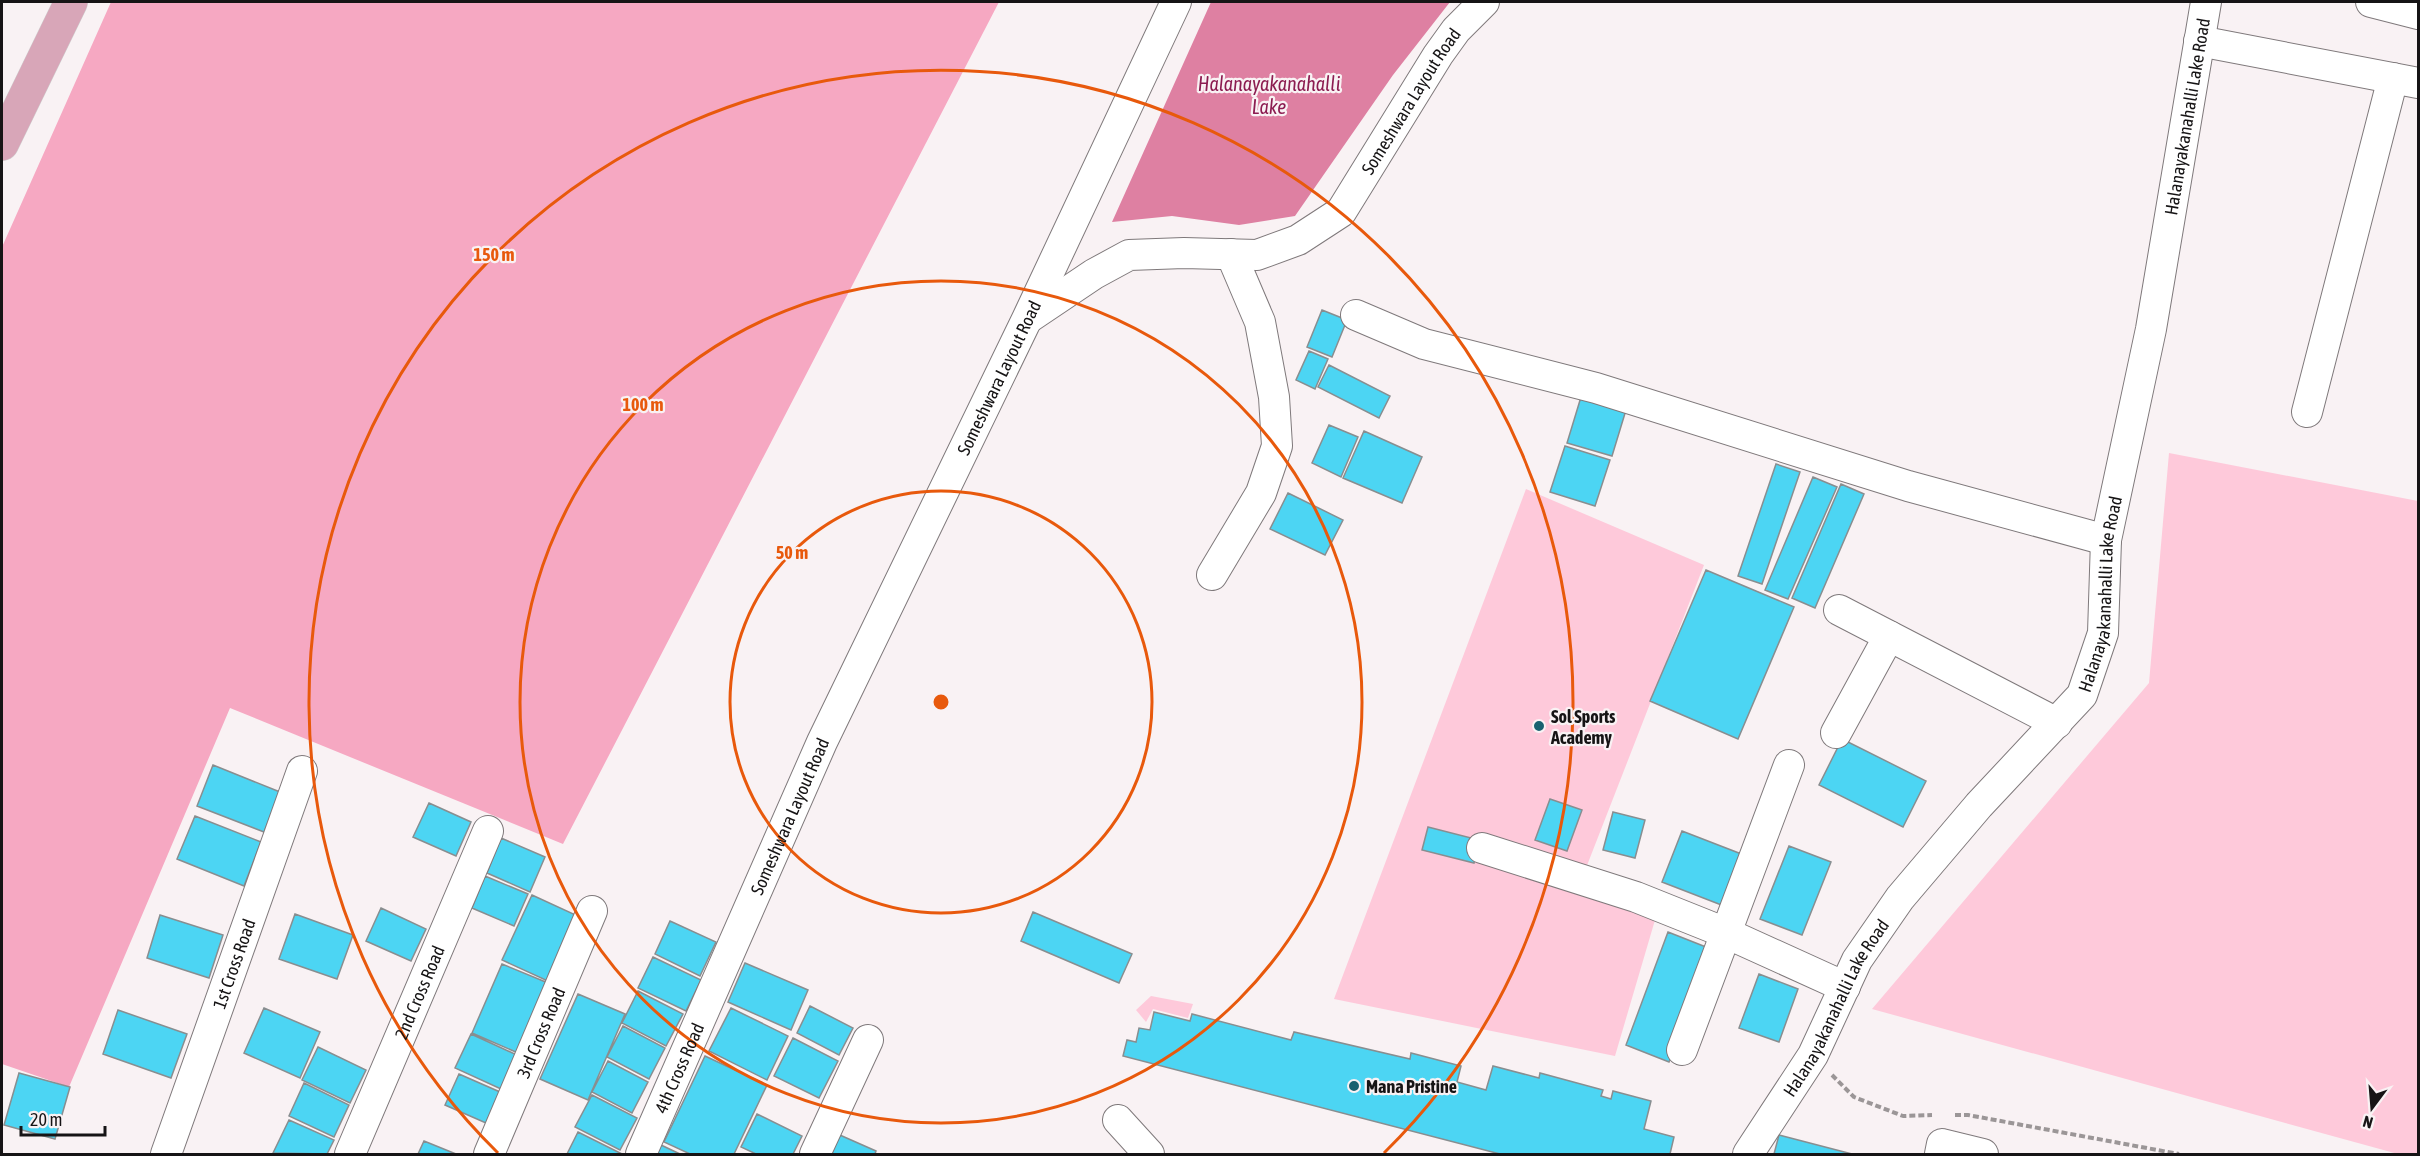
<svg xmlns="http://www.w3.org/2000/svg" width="2420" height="1156" viewBox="0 0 2420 1156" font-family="'Asap Condensed',sans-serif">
	<rect width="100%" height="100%" fill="#f9f2f4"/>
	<path fill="#fec9da" d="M2169,453L2418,501V1154H2398L1872,1009L2149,683Z
		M1526,489L1704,565L1579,886L1655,920L1615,1056L1334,999Z
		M1151,996L1193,1004L1188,1018L1153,1009L1146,1022L1136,1010Z"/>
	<path fill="#f6a8c2" d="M111,2H999L563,844L230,708L69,1087L2,1064V247Z"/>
	<path fill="#de80a2" d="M1211,2H1450L1393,75L1295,216L1239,225L1172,216L1112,222Z"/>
	<path fill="#4cd5f3" stroke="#888e90" stroke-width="1.5" d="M1322,310L1347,320L1332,357L1307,347Z
		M1309,351L1328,359L1315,389L1296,380Z
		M1329,365L1390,396L1379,418L1318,387Z
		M1581,397L1626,410L1612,456L1567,443Z
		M1329,425L1358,437L1341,477L1312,463Z
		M1364,431L1422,457L1402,503L1343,478Z
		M1565,446L1610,460L1595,506L1550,492Z
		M1776,464L1800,472L1762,584L1738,576Z
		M1813,477L1837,487L1788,599L1765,590Z
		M1841,484L1864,494L1815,608L1792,598Z
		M1288,493L1343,520L1325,555L1270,529Z
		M1706,570L1794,607L1738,739L1650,701Z
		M1842,739L1926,781L1903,827L1819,785Z
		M213,765L280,792L264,832L197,806Z
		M1550,799L1582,810L1567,851L1535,840Z
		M429,803L471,822L456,856L413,837Z
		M1613,812L1645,820L1635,858L1603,850Z
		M195,816L261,842L244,886L177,859Z
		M1428,827L1479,840L1474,863L1422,850Z
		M1682,831L1744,855L1724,906L1662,882Z
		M501,838L545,857L530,892L487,873Z
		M1789,846L1831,862L1802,935L1760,919Z
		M485,876L528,894L514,926L472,908Z
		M532,895L580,917L550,982L502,960Z
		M381,908L426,929L411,961L366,941Z
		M1033,912L1132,954L1119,983L1021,941Z
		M295,914L353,935L337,979L279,959Z
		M160,915L223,935L209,978L147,958Z
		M670,921L716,942L700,976L655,954Z
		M1668,932L1711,949L1669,1062L1626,1045Z
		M653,957L701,980L686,1011L638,988Z
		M745,963L808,990L791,1030L728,1002Z
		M502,964L548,983L518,1053L472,1033Z
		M1759,974L1798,989L1779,1042L1739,1028Z
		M638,991L683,1014L666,1046L622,1023Z
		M578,994L625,1014L588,1100L540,1079Z
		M810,1006L853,1028L839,1055L797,1033Z
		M264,1008L320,1032L300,1078L244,1053Z
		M731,1008L788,1036L767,1080L709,1051Z
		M118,1010L187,1034L171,1078L103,1054Z
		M1154,1012L1190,1021L1192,1014L1291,1040L1294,1032L1410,1059L1411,1053L1461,1066L1457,1082L1486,1090L1493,1066L1539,1078L1540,1073L1603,1090L1601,1096L1611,1099L1613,1091L1651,1101L1644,1129L1674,1137L1670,1154H1500L1123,1056L1127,1040L1136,1042L1139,1028L1150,1030Z
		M623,1026L665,1048L649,1079L607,1057Z
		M471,1034L517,1055L501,1089L455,1068Z
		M793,1038L838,1061L819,1098L774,1076Z
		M318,1047L366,1070L350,1103L302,1080Z
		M705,1056L767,1085L734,1154H690L664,1142Z
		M608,1061L648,1082L632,1113L592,1092Z
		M19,1073L70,1087L55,1139L4,1125Z
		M459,1074L500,1092L486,1123L445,1105Z
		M304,1083L349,1105L334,1137L289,1116Z
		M592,1095L637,1118L620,1150L575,1127Z
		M757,1114L802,1136L793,1154H756L741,1147Z
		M289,1120L334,1140L327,1154L273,1153Z
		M578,1132L622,1154H567Z
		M833,1132L876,1151L875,1154H823Z
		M1779,1135L1852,1154H1774Z
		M424,1141L456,1154H418Z
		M661,1145L680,1154H656Z"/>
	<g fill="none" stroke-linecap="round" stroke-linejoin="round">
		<defs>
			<g id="minor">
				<path d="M2371,2L2418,14"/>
				<path d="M2199,41L2418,83"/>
				<path d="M1356,315L1424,344L1596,388L1908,486L2106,540"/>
				<path id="s1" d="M1030,317L1094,274L1129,255L1184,253L1257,255L1298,240L1341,212L1438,55L1456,30L1484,2"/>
				<path d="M2307,412L2393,78"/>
				<path d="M1212,575L1261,493L1277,446L1274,397L1260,322L1231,254"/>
				<path d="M1839,610L2057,723"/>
				<path d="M1836,733L1889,636"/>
				<path d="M1482,848L1636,897L1726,933L1845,987"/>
				<path d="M1682,1050L1789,765"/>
				<path d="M1118,1120L1149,1154"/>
				<path id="s2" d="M166,1154L302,771"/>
				<path id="s3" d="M350,1154L488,831"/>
				<path id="s4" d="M489,1154L592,911"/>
				<path id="s5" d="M641,1154L822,742L1027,319L1176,2"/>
				<path d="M815,1154L868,1040"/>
				<path id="s6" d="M1748,1154L1813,1055L1857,960L1900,898L1979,805L2082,695L2103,633L2106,540L2151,329L2206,2"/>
				<path d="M1940,1154L1942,1144L1983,1154"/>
			</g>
			<path id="major" d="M2,144L71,2"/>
		</defs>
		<use href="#minor" stroke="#7f797b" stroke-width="32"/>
		<use href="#major" stroke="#d0d0d0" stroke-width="34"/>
		<path stroke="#9b9697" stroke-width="4" stroke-dasharray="6 3" stroke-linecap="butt" d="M1832,1075L1854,1097L1903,1116L1932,1115
			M1955,1115H1968L2179,1154"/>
		<use href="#minor" stroke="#fff" stroke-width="30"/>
		<use href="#major" stroke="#d8a6b8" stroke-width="33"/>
	</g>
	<g fill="none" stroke="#e8590c" stroke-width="3">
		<circle cx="941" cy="702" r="211"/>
		<circle cx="941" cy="702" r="421"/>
		<path d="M498 1153A632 632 0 1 1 1384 1153"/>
	</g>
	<g fill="#186170" stroke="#f9f2f4" stroke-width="2">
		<circle cx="1539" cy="726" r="6"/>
		<circle cx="1354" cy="1086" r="6"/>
	</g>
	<g text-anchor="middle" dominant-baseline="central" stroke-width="4.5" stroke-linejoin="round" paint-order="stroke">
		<g font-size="18" fill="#161415" stroke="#f9f2f4">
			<text stroke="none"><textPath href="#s1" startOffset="471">Someshwara Layout Road</textPath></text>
			<text stroke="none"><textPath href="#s6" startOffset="1161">Halanayakanahalli Lake Road</textPath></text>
			<text stroke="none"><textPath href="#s5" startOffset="855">Someshwara Layout Road</textPath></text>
			<text stroke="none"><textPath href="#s6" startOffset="675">Halanayakanahalli Lake Road</textPath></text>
			<text stroke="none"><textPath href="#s5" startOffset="369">Someshwara Layout Road</textPath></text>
			<text stroke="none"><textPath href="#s2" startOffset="202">1st Cross Road</textPath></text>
			<text stroke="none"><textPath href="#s3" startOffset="176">2nd Cross Road</textPath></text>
			<text stroke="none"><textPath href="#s6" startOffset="171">Halanayakanahalli Lake Road</textPath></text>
			<text stroke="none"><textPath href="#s4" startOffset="132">3rd Cross Road</textPath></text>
			<text stroke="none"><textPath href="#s5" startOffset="94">4th Cross Road</textPath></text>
		</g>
		<g font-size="18" font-weight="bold" fill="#161415" stroke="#f9f2f4" text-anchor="start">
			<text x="1551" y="716">Sol Sports<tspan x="1551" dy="21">Academy</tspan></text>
			<text x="1366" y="1086">Mana Pristine</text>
		</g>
		<g font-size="20" font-style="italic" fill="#8c1c51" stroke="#f9f2f4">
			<text x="1269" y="83">Halanayakanahalli<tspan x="1269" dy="23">Lake</tspan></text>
		</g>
	</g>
	<circle cx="941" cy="702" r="9" fill="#e8590c" stroke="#f9f2f4" stroke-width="3"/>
	<g font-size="18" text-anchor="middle" font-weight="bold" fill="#e8590c" stroke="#f9f2f4" stroke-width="4.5" stroke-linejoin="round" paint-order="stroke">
		<text x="494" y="261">150 m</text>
		<text x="643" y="411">100 m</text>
		<text x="792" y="559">50 m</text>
	</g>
	<rect width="2420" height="1156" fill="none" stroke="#161415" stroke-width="6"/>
	<g transform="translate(2372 1108) rotate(196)" stroke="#f9f2f4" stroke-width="4.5" paint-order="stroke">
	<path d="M0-4.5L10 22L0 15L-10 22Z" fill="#161415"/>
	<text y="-9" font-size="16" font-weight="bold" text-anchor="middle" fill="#161415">N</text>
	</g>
	<path d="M21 1126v9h84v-9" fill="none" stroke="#161415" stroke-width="3"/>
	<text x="30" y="1126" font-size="18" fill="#161415" stroke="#f9f2f4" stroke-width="4.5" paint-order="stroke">20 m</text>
</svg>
